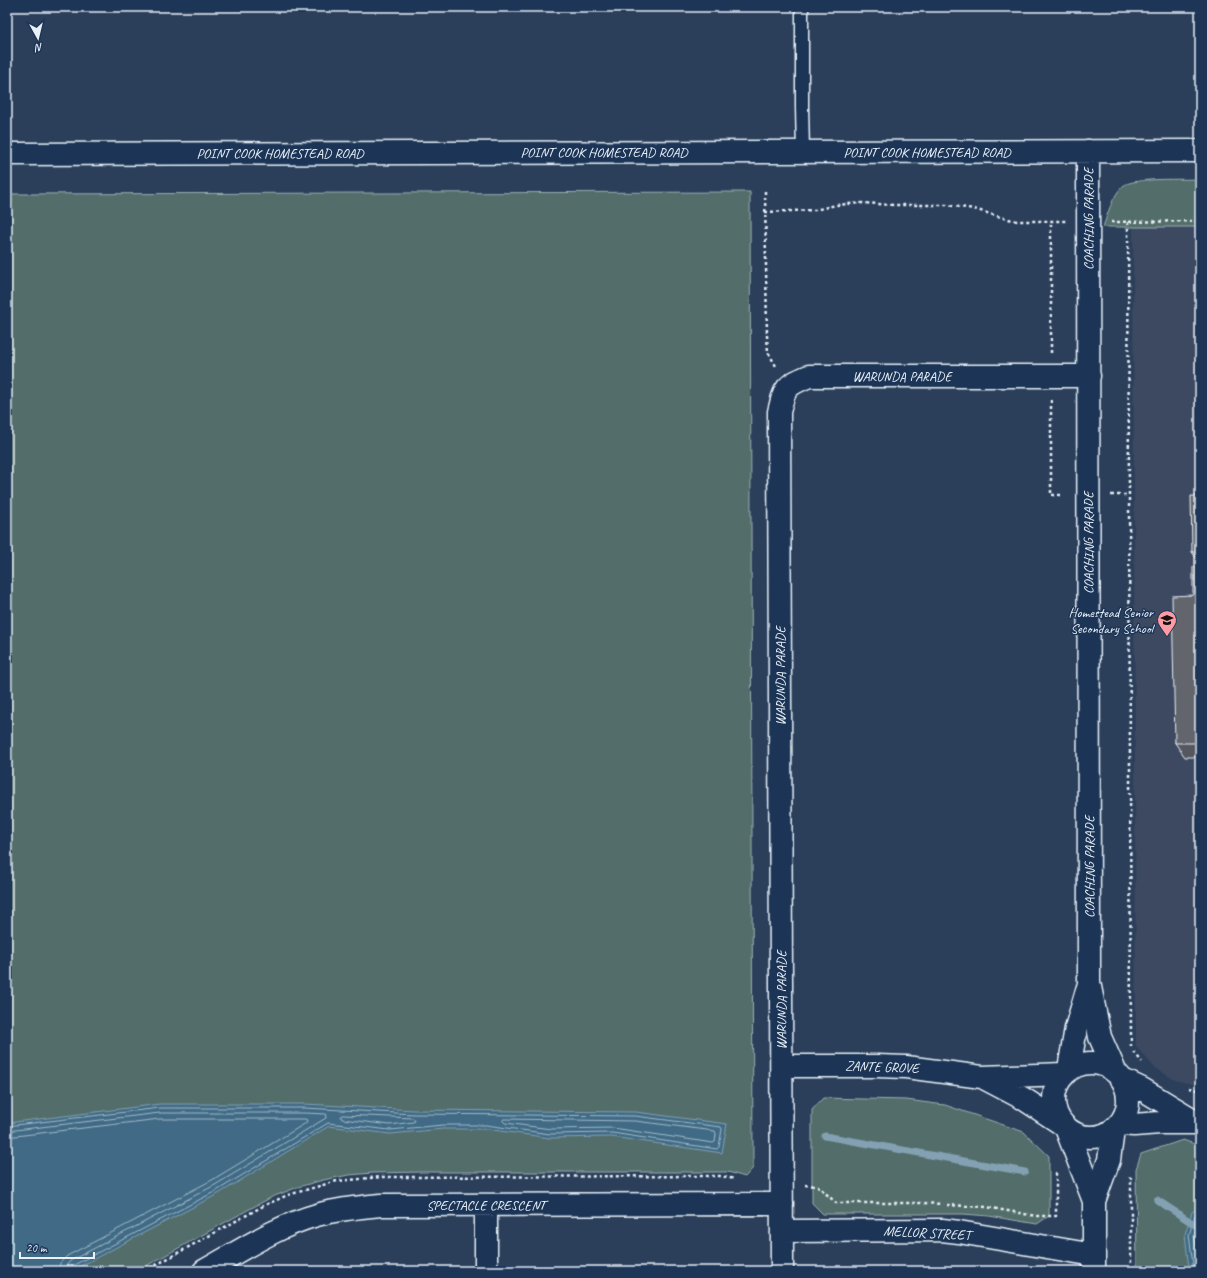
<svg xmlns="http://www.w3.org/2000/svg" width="1207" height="1278" viewBox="0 0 1207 1278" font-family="Caveat,sans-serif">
	<rect width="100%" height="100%" fill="#2b3f5b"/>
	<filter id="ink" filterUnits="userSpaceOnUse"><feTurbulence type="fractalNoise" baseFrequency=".025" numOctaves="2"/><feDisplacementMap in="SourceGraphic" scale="8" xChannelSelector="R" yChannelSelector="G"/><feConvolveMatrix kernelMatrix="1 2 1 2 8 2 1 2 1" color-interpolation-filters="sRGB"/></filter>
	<g filter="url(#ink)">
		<path fill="#3c4a60" d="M1133,227H1200V1086L1175,1080L1155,1068L1136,1047Z"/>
		<path fill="#536d6b" stroke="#9eafb2" d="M1200,179V227H1103C1108,214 1112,196 1123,186C1134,177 1184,180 1200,179Z
			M750,192L753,1168L745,1177L728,1172H423L373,1173L349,1175L323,1180L298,1187L272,1197L244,1212L137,1271H7V194Z
			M823,1098L906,1100L945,1105L1024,1132L1049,1156V1216L1037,1224L989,1216L963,1214H823L812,1203V1110Z
			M1183,1140L1200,1146V1271H1137L1136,1169L1141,1154Z"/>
		<path fill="#3f6b85" stroke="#83a1b3" d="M160,1104H305L414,1110L636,1112L727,1124L722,1153L612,1137L550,1138L486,1129H443L390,1134L329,1126L220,1193L71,1271H7V1123Z
			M1200,1207V1271H1191L1188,1261L1185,1234L1192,1212Z"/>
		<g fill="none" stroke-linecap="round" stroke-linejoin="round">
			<path stroke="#a4bbca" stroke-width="1" d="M343,1115L413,1118L415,1121L413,1122L390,1125L342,1119L341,1117Z
				M504,1119L635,1121L715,1131L716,1134L715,1142L713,1143L613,1128L551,1129L505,1123L503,1121Z
				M7,1126L160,1108H305L414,1114L635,1116L721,1127L722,1129L719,1147L717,1149L612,1133L550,1134L486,1125H443L390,1130L328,1123L218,1190L72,1266L70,1271
				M7,1131L160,1113H305L326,1114L327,1115L326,1118L215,1185L70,1261L66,1266L65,1271
				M7,1137L160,1119H305L307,1120L306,1123L212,1180L67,1256L60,1263L59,1271
				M1194,1271L1189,1235L1195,1215L1200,1211
				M1200,1271L1194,1235L1200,1218"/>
			<path stroke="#83a1b3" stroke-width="7" d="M825,1136L1025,1172
				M1157,1200L1200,1228"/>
			<defs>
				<path id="service" d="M802,7V106L803,152"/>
				<path id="minor" d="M1088,151L1089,982L1100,1037L1115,1071
					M7,154L1200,151
					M1054 1100a37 37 0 1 1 74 0a37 37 0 1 1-74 0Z
					M782,1066H877L906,1067L982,1077L1064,1074
					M1069,1069L1076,1028L1088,987
					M982,1077L1024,1099L1062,1124
					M1123,1080L1142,1089L1200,1124
					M1119,1124L1134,1125L1160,1123H1198
					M1066,1128L1094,1201V1271
					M1094,1201L1109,1160L1113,1130
					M486,1206V1271
					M782,1231L942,1230L959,1232L1094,1255
					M204,1271C240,1251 277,1226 317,1215C338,1209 359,1207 381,1205L782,1204
					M782,1271L779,412C785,387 785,386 809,376H1089"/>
			</defs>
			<use href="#service" stroke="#e8f1f8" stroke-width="15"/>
			<use href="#minor" stroke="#e8f1f8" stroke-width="25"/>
			<path stroke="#e8f1f8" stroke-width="2.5" stroke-dasharray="3 3" stroke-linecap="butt" d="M765,191L767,336L768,352L776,366
				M765,212L815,210L836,205L863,203L893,205H947L974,209L1000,217L1017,221H1066
				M1111,222L1200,221
				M1128,222L1131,1046
				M1051,353V221
				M1051,400V495H1064
				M1111,495H1129
				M1134,1052L1142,1062
				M1189,1088L1200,1091
				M1129,1177L1131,1178V1271
				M805,1185L818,1186L836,1203H923L942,1204
				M947,1205L986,1207L1036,1216H1056V1173H1058
				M145,1271L265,1205L288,1195L337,1181L382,1177L720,1176L735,1179"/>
			<use href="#service" stroke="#1d3557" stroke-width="12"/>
			<use href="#minor" stroke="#1d3557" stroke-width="22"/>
		</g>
		<path fill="#55575e" stroke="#e8f1f8" d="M1200,496V563L1192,552Z
			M1200,567V757H1185L1175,743L1193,595Z"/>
		<path fill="#63656d" stroke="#e8f1f8" d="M1198,352H1200V394H1198Z
			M1191,496H1200V552H1192Z
			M1193,567H1200V743H1175L1172,596L1193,595Z"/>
	</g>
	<defs>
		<symbol id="school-pin" viewBox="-11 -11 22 30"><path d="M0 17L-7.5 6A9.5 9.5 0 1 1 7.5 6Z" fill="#ff9aa2" stroke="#1d3557"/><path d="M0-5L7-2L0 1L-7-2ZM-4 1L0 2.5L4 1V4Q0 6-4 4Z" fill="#111"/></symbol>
	</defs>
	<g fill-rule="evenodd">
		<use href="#school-pin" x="1156" y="609" width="22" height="30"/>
	</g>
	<g text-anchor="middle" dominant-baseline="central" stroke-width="3" stroke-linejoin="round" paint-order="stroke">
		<g font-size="14" fill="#e8f1f8" stroke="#1d3557">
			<text x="604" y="152">POINT COOK HOMESTEAD ROAD</text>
			<text x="927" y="152">POINT COOK HOMESTEAD ROAD</text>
			<text x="280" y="153">POINT COOK HOMESTEAD ROAD</text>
			<text transform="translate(1088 219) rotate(-90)">COACHING PARADE</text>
			<text x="902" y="376">WARUNDA PARADE</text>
			<text transform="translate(1088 543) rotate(-90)">COACHING PARADE</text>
			<text transform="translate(780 676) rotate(-90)">WARUNDA PARADE</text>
			<text transform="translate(1089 867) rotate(-90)">COACHING PARADE</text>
			<text transform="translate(781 1000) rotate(-90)">WARUNDA PARADE</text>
			<text transform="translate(882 1067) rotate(2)">ZANTE GROVE</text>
			<text x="486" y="1205">SPECTACLE CRESCENT</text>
			<text transform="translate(927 1233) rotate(3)">MELLOR STREET</text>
		</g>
		<g font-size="14" fill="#e8f1f8" stroke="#1d3557" text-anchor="end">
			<text x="1153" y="612">Homestead Senior<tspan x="1153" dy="16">Secondary School</tspan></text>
		</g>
	</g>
	<rect width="1207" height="1278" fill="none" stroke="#1d3557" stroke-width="24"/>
	<rect x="12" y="12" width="1183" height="1254" fill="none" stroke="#e8f1f8" stroke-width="1.5" filter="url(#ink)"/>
	<g transform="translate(38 38) rotate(172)" stroke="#1d3557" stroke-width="3" paint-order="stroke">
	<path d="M0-3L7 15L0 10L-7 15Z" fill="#e8f1f8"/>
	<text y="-6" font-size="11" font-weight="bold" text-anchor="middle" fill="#e8f1f8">N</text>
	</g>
	<path d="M20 1252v6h74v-6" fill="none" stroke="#e8f1f8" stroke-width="2"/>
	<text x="26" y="1252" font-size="12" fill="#e8f1f8" stroke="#1d3557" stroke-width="3" paint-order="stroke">20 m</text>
</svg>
